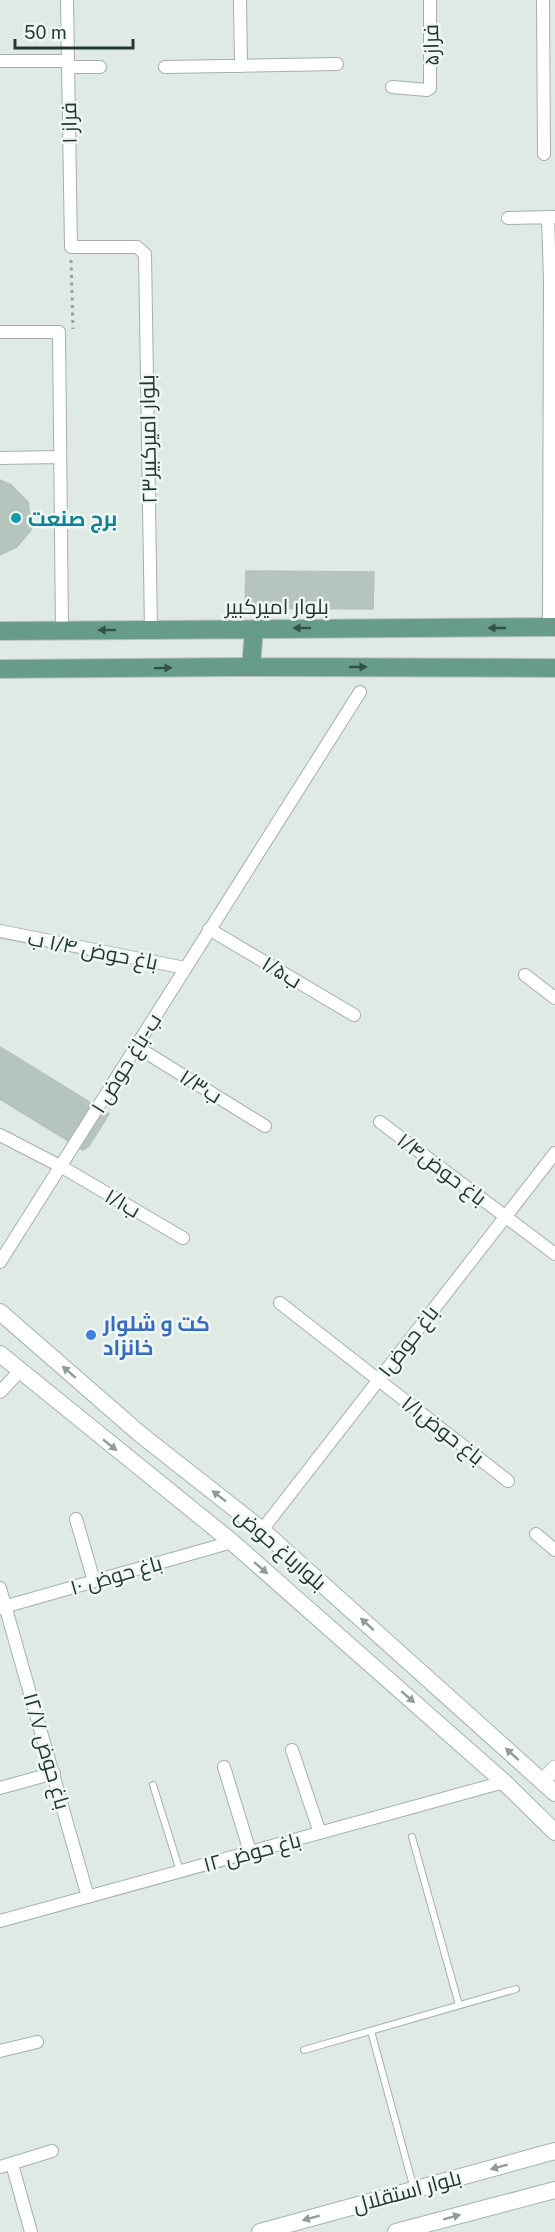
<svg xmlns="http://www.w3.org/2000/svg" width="555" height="2232" viewBox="0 0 555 2232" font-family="'Public Sans',Cairo,sans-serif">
	<rect width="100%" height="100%" fill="#e0eae4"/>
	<path fill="#b5c4bd" stroke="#b3c3bb" stroke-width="1.5" d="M0,480L11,485L28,502L31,522V530L17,547L0,555Z
		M246,571L374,572L373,609L245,608Z
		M0,1047L109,1114L89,1146L83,1150L0,1099Z"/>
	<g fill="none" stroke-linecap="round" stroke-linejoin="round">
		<defs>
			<path id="service" d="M153,1785L180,1871
				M412,1837L459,2005
				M371,2031L414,2189
				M304,2050L516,1989"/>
			<path id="minor" d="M67,0L71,247H137L145,254L151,630
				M240,0L241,66
				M543,0L544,154
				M0,61H68
				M68,67H100
				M165,67L337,64
				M392,87L427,90L430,88V0
				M548,217L550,280L549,627
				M508,218L554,217
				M0,332H59L62,631
				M0,458L59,457
				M209,929L354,1015
				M0,931L185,968
				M525,975L555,998
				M137,1047L265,1126
				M380,1122L555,1254
				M0,1135L62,1167L183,1238
				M0,1262L360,692
				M280,1303L508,1481
				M0,1392L20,1371
				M76,1519L94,1581
				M262,1530L555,1153
				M536,1534L555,1550
				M0,1588L88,1897
				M0,1608L232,1542
				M292,1750L320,1833
				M224,1767L250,1852
				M0,1788L54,1773
				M0,1921L504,1782
				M0,2051L37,2042
				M12,2164L31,2232
				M0,2167L52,2151"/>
			<path id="tertiary" d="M542,1782L555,1768"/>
			<path id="secondary" d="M0,1312L140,1434L262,1530L555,1793
				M0,1354L232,1542L504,1782L555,1832
				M260,2232L555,2151
				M396,2232L555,2190"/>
			<path id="primary" d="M0,631L555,627
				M251,667L254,629
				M0,669L235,667L555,668"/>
		</defs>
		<use href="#service" stroke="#a3b1aa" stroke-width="8"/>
		<use href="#minor" stroke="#a3b1aa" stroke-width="14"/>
		<use href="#tertiary" stroke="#a3b1aa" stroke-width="16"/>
		<use href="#secondary" stroke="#a0b5ab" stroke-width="18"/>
		<use href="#primary" stroke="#bdc4c1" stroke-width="20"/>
		<path stroke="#82ab9b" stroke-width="3" stroke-dasharray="3 4.5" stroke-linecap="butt" d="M71,260L73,329"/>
		<use href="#service" stroke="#fff" stroke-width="6"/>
		<use href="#minor" stroke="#fff" stroke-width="12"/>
		<use href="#tertiary" stroke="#fff" stroke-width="15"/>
		<use href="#secondary" stroke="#fff" stroke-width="16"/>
		<use href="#primary" stroke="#679c8a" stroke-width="18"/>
	</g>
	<defs><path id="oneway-solid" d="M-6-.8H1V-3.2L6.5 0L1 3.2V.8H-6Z" transform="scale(1.5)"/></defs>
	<g fill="#335246">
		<use href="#oneway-solid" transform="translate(302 628) rotate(180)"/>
		<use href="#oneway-solid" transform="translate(497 628) rotate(180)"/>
		<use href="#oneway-solid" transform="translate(107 630) rotate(180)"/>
		<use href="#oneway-solid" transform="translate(358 667)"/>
		<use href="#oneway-solid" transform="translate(163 668) rotate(-1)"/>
	</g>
	<g fill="#909c98">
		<use href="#oneway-solid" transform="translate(69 1372) rotate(-139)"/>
		<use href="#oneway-solid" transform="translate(110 1445) rotate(39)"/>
		<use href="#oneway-solid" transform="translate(219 1496) rotate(-142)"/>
		<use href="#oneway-solid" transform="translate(261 1568) rotate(41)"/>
		<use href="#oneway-solid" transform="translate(367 1624) rotate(-138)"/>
		<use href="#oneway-solid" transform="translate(408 1697) rotate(41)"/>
		<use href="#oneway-solid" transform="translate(512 1754) rotate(-138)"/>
		<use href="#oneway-solid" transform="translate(499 2167) rotate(165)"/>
		<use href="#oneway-solid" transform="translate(452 2217) rotate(-15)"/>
		<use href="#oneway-solid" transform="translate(311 2218) rotate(165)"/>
	</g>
	<circle fill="#0f9aa8" stroke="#f0f7f2" stroke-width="2" cx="16" cy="518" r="6"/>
	<circle fill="#3f7fe0" stroke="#f0f7f2" stroke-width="2" cx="91" cy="1335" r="6"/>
	<g text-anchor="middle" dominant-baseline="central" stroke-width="5" stroke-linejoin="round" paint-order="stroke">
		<g font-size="21" fill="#223930" stroke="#f0f7f2">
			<text transform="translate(431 45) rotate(-91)">فراز۵</text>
			<text transform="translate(69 123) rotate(-91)">فراز ۱</text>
			<text transform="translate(148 439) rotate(-91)">۲۳بلوار امیرکبیر</text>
			<text x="277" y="606">بلوار امیرکبیر</text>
			<text transform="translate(93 950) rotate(11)">باغ حوض ۱/۴ ب</text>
			<text transform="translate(282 972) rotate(31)">ب۱/۵</text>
			<text transform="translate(126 1063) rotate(-58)">۱ ب-باغ حوض</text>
			<text transform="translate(201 1086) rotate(32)">ب۱/۳</text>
			<text transform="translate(442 1169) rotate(37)">باغ حوض۱/۴</text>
			<text transform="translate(123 1203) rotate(30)">ب۱/۱</text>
			<text transform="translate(408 1341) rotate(-52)">باغ حوض۱</text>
			<text transform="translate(443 1430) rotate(38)">باغ حوض۱/۱</text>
			<text transform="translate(281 1549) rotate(41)">بلوارباغ حوض</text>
			<text transform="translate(116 1575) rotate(-16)">۱۰ باغ حوض</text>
			<text transform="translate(47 1751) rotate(74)">۱۲/۷ باغ حوض</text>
			<text transform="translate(252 1852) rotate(-15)">۱۲ باغ حوض</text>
			<text transform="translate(407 2191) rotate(-15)">بلوار استقلال</text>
		</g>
		<g font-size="21" font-weight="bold" fill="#0d838f" stroke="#f0f7f2" text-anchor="start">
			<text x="28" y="518">برج صنعت</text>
		</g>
		<g font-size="21" font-weight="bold" fill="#366cbe" stroke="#f0f7f2" text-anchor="start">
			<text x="103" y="1323">کت و شلوار<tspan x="103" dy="24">خانزاد</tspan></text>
		</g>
	</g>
	<path d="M15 39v9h118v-9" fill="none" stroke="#223930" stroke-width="3"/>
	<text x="24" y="39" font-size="18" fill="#223930" stroke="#f0f7f2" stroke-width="4.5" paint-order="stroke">50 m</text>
</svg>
